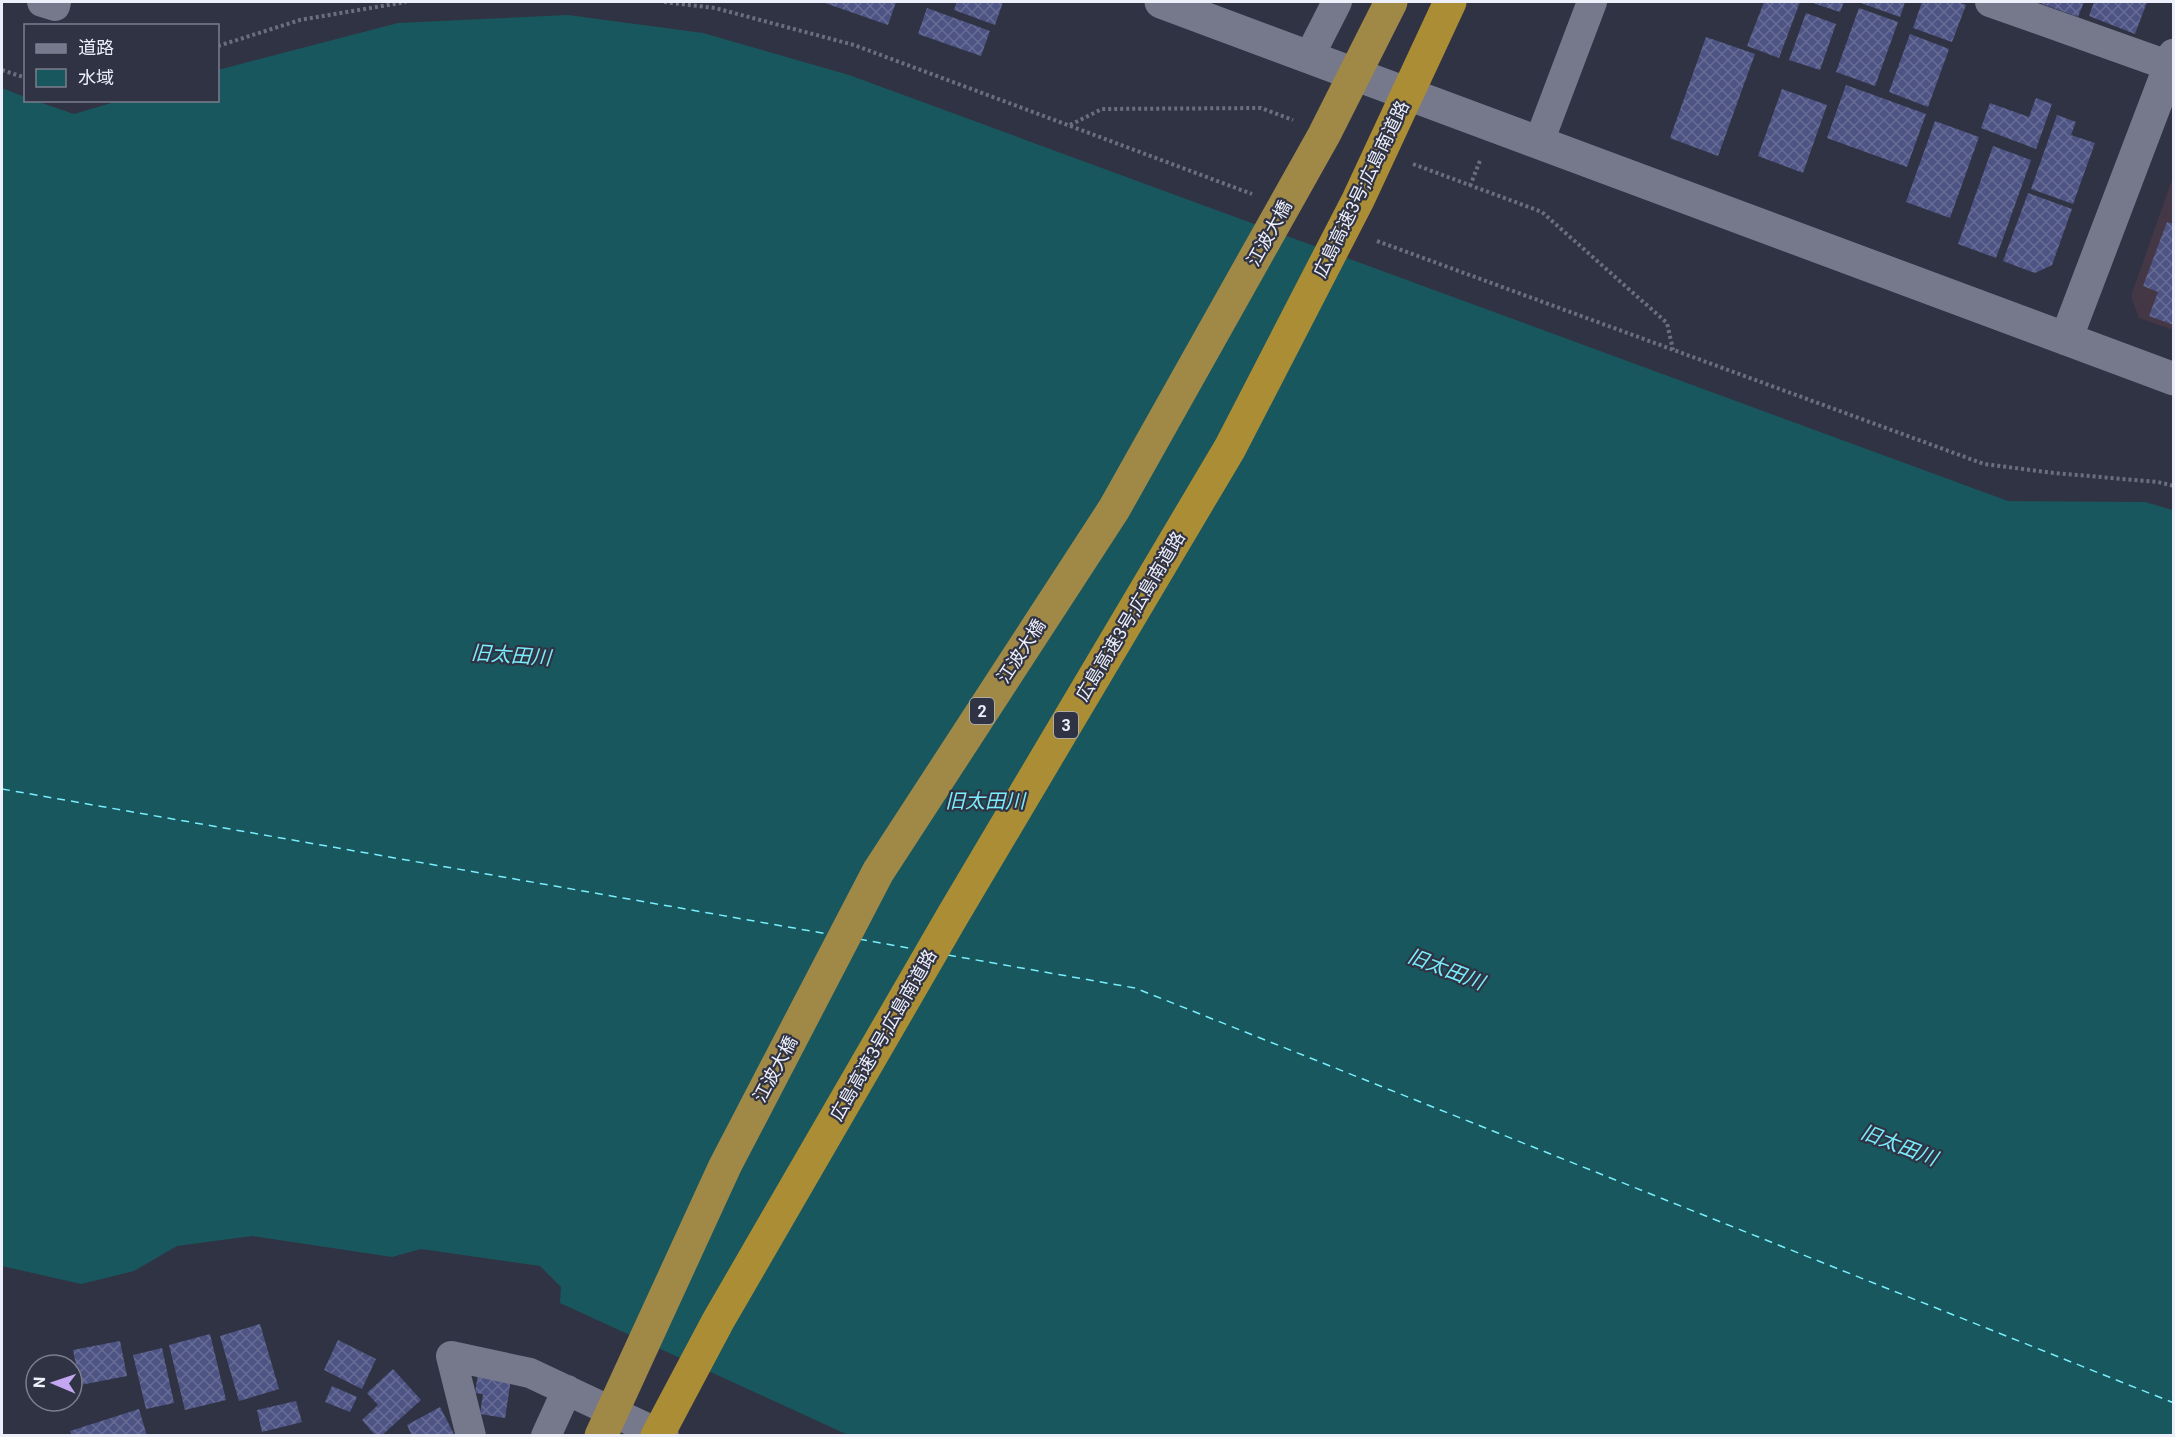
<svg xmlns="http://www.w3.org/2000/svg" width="2175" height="1437" viewBox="0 0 2175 1437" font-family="Roboto,'Noto Sans JP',sans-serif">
	<defs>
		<pattern id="building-cross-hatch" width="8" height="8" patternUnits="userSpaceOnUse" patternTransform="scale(1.5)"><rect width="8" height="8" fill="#4d5483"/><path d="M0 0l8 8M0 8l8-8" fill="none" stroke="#676d95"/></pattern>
	</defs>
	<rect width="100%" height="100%" fill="#303344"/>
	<path fill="#443746" d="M2173,177V330L2139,318L2131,296Z"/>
	<path fill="#19575e" d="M568,15L703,33L849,75L2008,501L2145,502L2173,510V1435H848L560,1303L561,1287L540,1266L421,1249L392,1257L252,1236L177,1246L134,1271L81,1284L2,1266V88L25,97L26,100L36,101L74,114L118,101L218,100V70L398,23Z"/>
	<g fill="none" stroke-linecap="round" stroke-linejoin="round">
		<path stroke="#78edfb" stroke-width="1.5" stroke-dasharray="8 6" stroke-linecap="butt" d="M2,789L828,934
			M859,939L914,949
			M948,955L1135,988L2174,1403"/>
	</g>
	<path fill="url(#building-cross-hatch)" d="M822,2H896L888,25Z
		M957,2H1003L995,25L954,10Z
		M1764,2H1800L1779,58L1747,46Z
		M1810,2H1844L1840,12Z
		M1862,2H1905L1900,17L1861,3Z
		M1922,2H1958L1966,5L1952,42L1913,28Z
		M2037,2H2084L2078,17Z
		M2094,2H2147L2135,34L2089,16Z
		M927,8L990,31L981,56L918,34Z
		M1859,8L1898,22L1875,86L1836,72Z
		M1806,13L1836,24L1820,70L1789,60Z
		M1910,34L1949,49L1928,107L1889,92Z
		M1706,37L1755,54L1718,156L1670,138Z
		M1846,85L1926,114L1907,167L1827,138Z
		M1782,89L1827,105L1803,173L1758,156Z
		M2036,98L2052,104L2036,149L1981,128L1990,103L2029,117Z
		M2057,115L2076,122L2071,135L2095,143L2073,204L2031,189Z
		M1935,121L1979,137L1950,218L1906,202Z
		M1993,146L2031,160L1996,258L1958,244Z
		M2028,193L2072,209L2052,265L2035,273L2003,261Z
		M2167,222L2174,224V325L2149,316L2158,292L2143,286Z
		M260,1324L279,1389L239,1401L220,1336Z
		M210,1334L226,1400L185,1410L169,1345Z
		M338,1340L376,1359L362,1389L324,1370Z
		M120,1341L127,1376L80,1385L73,1350Z
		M162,1348L174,1403L146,1409L133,1355Z
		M393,1369L421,1400L381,1436H376L362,1420L378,1405L367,1393Z
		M478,1374L511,1379L505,1418L480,1414L483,1394L475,1393Z
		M332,1386L357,1397L350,1412L325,1402Z
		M296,1401L302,1422L262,1432L257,1410Z
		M440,1407L455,1436H412L407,1425Z
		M139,1409L147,1436H72L70,1431Z"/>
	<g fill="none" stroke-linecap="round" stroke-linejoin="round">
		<path stroke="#6b6e7d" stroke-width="4" stroke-dasharray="3 3" stroke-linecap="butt" d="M664,2L715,8L854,45L1252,194
			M218,46L300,20L406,2
			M2,70L26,78
			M1070,125L1102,109L1261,108L1293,120
			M1413,164L1542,212L1667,323L1673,350
			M1470,186L1481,158
			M1377,241L1984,464L2054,473L2158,482L2174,486"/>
		<path stroke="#76798c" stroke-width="30" d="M42,2L55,6L56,2
			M1990,2L2170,66
			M1309,57L1337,2
			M1539,142L1592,2
			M471,1436L451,1356L530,1373L664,1436
			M546,1436L567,1390"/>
		<path stroke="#76798c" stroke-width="33" d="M1161,2L2174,379
			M2066,339L2174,55"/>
		<path stroke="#a08947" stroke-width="33" d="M601,1436L725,1166L878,872L1114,509L1324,135L1391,2"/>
		<path stroke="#ab8d36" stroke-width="33" d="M657,1436L718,1321L953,915L1230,448L1358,200L1450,2"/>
	</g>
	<g text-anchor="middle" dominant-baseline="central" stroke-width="4.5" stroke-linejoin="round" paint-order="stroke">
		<g fill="#303344" stroke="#b4b7c3" stroke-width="1.5">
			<rect x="970" y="698" width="24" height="26" rx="4.5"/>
			<rect x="1054" y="712" width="24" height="26" rx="4.5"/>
		</g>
		<g font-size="16" font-weight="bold" fill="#edeffa">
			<text x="982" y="711">2</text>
			<text x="1066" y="725">3</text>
		</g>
		<g font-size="18" fill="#edeffa" stroke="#303344">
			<text transform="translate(1361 189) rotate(-64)">広島高速3号;広島南道路</text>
			<text transform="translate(1269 233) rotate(-61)">江波大橋</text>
			<text transform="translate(1130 616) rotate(-59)">広島高速3号;広島南道路</text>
			<text transform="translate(1021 651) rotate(-57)">江波大橋</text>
			<text transform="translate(883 1035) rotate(-60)">広島高速3号;広島南道路</text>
			<text transform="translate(775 1069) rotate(-62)">江波大橋</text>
		</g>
		<g font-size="20" font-style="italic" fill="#78edfb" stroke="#303344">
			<text transform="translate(511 655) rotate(4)">旧太田川</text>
			<text x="985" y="801">旧太田川</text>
			<text transform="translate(1446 969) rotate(21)">旧太田川</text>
			<text transform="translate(1899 1145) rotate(21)">旧太田川</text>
		</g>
	</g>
	<rect width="2175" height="1437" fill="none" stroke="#edeffa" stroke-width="6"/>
	<rect x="24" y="24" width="195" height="78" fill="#303344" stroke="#7c7e8d" stroke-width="1.5"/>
	<rect x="36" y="44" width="30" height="9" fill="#76798c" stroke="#7c7e8d" stroke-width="1.5"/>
	<text x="78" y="54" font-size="18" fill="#edeffa">道路</text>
	<rect x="36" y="69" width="30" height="18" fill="#19575e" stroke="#7c7e8d" stroke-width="1.5"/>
	<text x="78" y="84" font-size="18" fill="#edeffa">水域</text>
	<g transform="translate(54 1383) rotate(272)"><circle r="28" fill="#303344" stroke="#7c7e8d" stroke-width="1.5"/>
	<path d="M0-4.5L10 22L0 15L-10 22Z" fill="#c4a7f2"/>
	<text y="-9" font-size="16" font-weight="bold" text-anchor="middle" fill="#edeffa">N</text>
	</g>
</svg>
